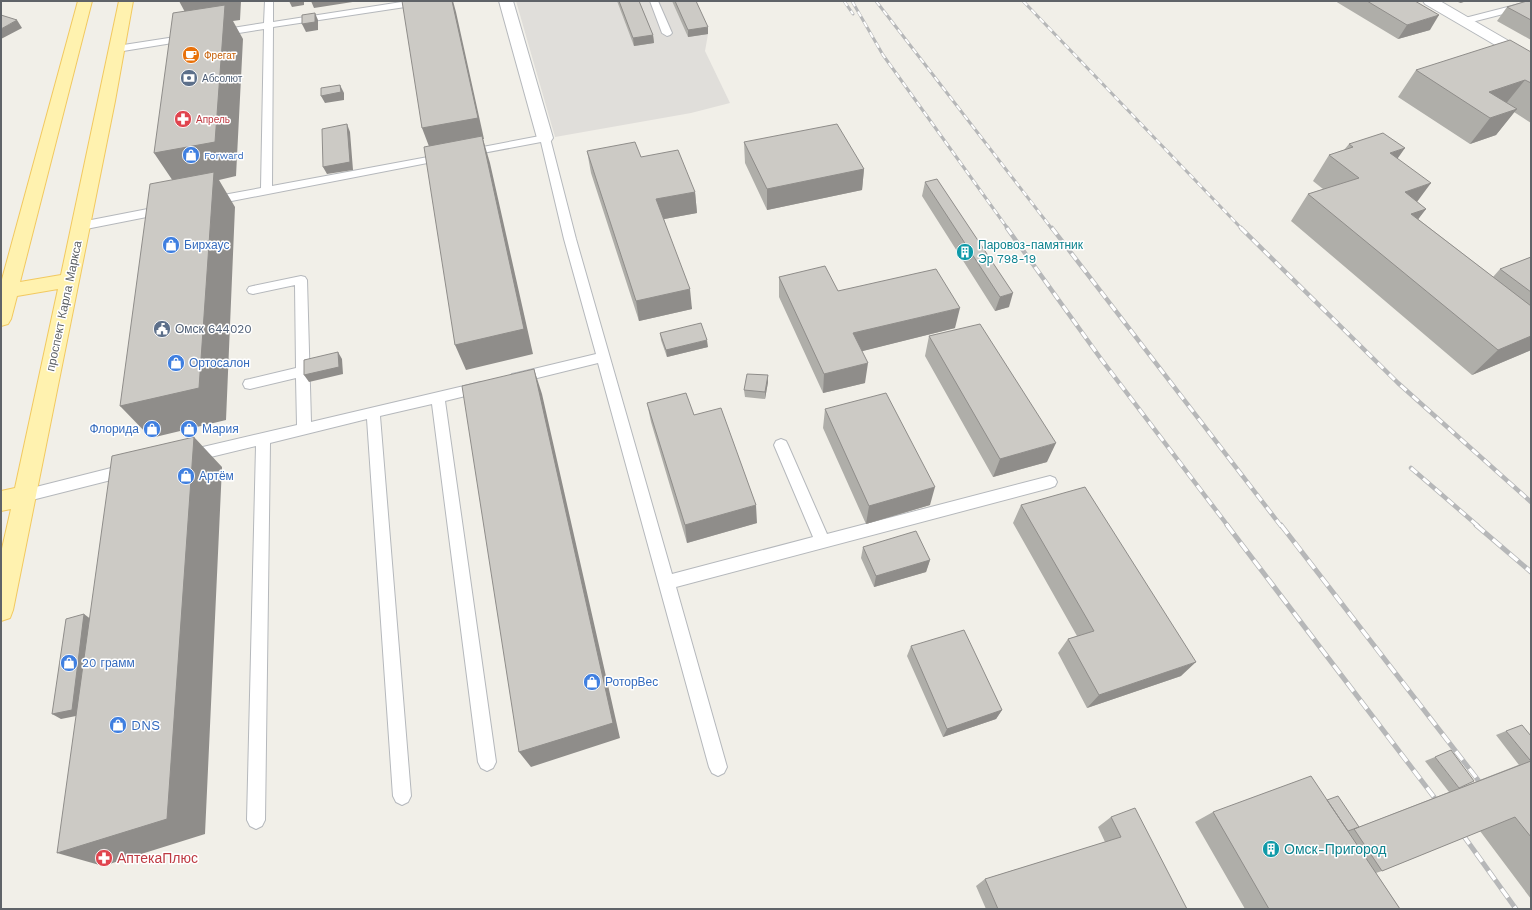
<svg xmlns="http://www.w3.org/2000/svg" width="1532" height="910" viewBox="0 0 1532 910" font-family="'Work Sans',sans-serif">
	<rect width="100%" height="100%" fill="#f1efe8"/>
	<path fill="#e0deda" d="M516,1H693L708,34L705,51L730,103L691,113L555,137Z"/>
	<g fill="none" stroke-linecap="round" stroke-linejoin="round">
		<defs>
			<path id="service" d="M265,1H273V22L408,1H429L425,4L273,27L272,186L444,154L448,155L449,157L448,159L211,205L207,204L205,201L207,198L261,188L264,29L220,36L215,33L220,30L264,23Z
				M650,1H658L672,33L670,35L667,36L662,33Z
				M1531,1V7L1464,24L1459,21L1461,19Z
				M188,35L191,36L193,38L191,40L117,52L112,49L117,46Z
				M545,135L550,138L576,239L672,574L813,537L774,445L776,441L781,439L786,441L788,445L827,534L1050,476L1055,478L1057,482L1055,486L1050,488L676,587L727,767L724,773L718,776L712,773L709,767L598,363L517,383L512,382L510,378L512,374L517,373L596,354L564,239L541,142L467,156L462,153L467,150Z
				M163,206L167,207L169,210L167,213L81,230L77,229L75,226L77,223L81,222Z
				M301,276L305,277L307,280L311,422L481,382L486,383L488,387L486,391L445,401L496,762L493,768L487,771L481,768L478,762L432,404L380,416L411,796L408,802L402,805L396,802L393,796L367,419L270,443L265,820L262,826L256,829L250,826L247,820L256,446L190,462L185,460L183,456L185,452L190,450L297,425L296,378L250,389L245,388L243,384L245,380L250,379L296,368L295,285L253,294L249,293L247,290L249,287L253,286Z
				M127,464L132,466L134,470L132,474L127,476L24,502L19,500L17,496L19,492L24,490Z"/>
			<path id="minor" d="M499,1H513L553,138L551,141L545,143L539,141L537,138Z
				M1423,1H1440L1531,54V64L1526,63L1425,4Z"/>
			<path id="primary" d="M78,1H92L20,282L61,275L119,1H133L115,101L13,610L10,618L1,621V553L11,509L1,511V491L15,488L58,289L17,296L11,319L8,324L1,326V283Z"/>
		</defs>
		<use href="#service" stroke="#b5b8bc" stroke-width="2"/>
		<use href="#minor" stroke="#b5b8bc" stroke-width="2"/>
		<use href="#primary" stroke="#f2c960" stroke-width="2"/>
		<use href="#service" fill="#fff" fill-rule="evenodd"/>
		<use href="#minor" fill="#fff" fill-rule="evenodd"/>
		<use href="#primary" fill="#fff2af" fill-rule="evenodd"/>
		<defs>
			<path id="rail-far2" d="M844,1L853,14
				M852,1L883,55L1008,229
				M876,1L1052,229
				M1023,1L1242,229"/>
			<path id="rail-far1" d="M1007,228L1101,359L1228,526
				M1052,228L1281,526
				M1241,228L1398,383L1531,502
				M1411,468L1478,526"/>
			<path id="rail" d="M1227,525L1434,797
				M1281,525L1478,780
				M1476,525L1531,572
				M1463,835L1516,909"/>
		</defs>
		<use href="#rail-far2" stroke="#b6b7b8" stroke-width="3"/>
		<use href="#rail-far1" stroke="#b6b7b8" stroke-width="4.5"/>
		<use href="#rail" stroke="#b6b7b8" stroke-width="5"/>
		<use href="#rail-far2" stroke="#fff" stroke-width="2" stroke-dasharray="6" stroke-linecap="butt"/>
		<use href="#rail-far1" stroke="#fff" stroke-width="3" stroke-dasharray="8" stroke-linecap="butt"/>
		<use href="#rail" stroke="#fff" stroke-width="3.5" stroke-dasharray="11" stroke-linecap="butt"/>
	</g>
	<path fill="#afaea9" d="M617,1H639L653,35L654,43L634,46Z
		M672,1H696L708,34L688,37Z
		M1335,1H1415L1430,30L1398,39Z
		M1456,1H1467L1460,3Z
		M1531,1V40L1497,21L1507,7Z
		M1531,52V123L1514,112L1496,135L1470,144L1398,97L1416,70Z
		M744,142L864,169L862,190L767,210L745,163Z
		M1349,144L1398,159L1417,202L1426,209L1418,219L1493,277L1500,269L1531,257V350L1529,351L1472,375L1291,221L1308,194L1323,189L1313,181L1329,155L1344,150Z
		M587,151L641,157L695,192L697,213L664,219L692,309L639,321L591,173Z
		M925,182L1009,307L995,311L922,196Z
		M779,277L955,328L862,351L865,383L823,393L779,297Z
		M660,333L708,347L667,357L661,340Z
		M929,336L1047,462L993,477L925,356Z
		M768,375V382L765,399L745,397L744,390Z
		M647,403L694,415L757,523L687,543L651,422Z
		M825,409L930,505L866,524L823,428Z
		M1021,505L1181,676L1087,708L1058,653L1068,639L1077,636L1013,523Z
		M863,547L930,560L926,572L874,587L861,558Z
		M911,646L1002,710L996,719L943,737L907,656Z
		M1506,731L1531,760L1519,765L1496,735Z
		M1435,757L1459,788L1449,792L1425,761Z
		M1531,760V899L1480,831L1382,871L1376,873L1400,909H1245L1195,822L1213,812L1327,800L1359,827Z
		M1111,817L1187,909H986L976,886L985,879L1105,842L1098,827Z"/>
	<path fill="#8f8d8a" d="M179,1H241L240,20L233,21L243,39L236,176L219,180L235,207L226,420L151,438L120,406L177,187L154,153L193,27Z
		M289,1H304V5L292,7Z
		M311,1H359L314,8Z
		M452,1H453L456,12L484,139H483L490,163L533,354L466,370L455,345L430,149L422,128Z
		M1461,1H1467L1460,3Z
		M315,13L318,20V30L306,32L302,24Z
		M1439,15L1430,30L1398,39L1407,25Z
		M17,20L22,28L1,39V29Z
		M708,27V34L688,37V30Z
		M653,35L654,43L634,46L633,38Z
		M1525,80L1504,106L1489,92Z
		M340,85L344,93V100L325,103L321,96Z
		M1517,109L1496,135L1470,144L1490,118Z
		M347,124L350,132L353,170L327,174L323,167Z
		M1405,148L1386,175L1390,153Z
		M864,169L862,190L767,210V189Z
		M1431,183L1411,210L1405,192Z
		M695,192L697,213L659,220L656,199Z
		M1426,209L1406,235L1411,214Z
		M690,289L692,309L639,321L636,301Z
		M1013,293L1009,307L995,311L1000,297Z
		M960,308L955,328L851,354L853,333Z
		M1531,336V350L1529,351L1472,375L1498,350Z
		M707,340L708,347L667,357L666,350Z
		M338,352L342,359L343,374L309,382L304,375Z
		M868,363L865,383L823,393L824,374Z
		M534,369L542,394L620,738L531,767L519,752Z
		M768,375V382L765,399V392Z
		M194,437L222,467L205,834L103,866L57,853Z
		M1056,443L1047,462L993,477L1000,459Z
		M935,487L930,505L866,524L869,506Z
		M756,505L757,523L687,543L685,525Z
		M930,560L926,572L874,587L876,576Z
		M84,614L92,620L81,715L61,719L52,714Z
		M1196,662L1181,676L1087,708L1099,695Z
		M1002,710L996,719L943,737L947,729Z"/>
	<path fill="#cccac5" stroke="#8f8d8a" d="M402,1H452L478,118L422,128Z
		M619,1H639L653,35L633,38Z
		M675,1H696L708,27L688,30Z
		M1367,1H1415L1439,15L1407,25Z
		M1527,1H1531V20L1507,7Z
		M225,5L215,142L154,153L173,13Z
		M315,13V22L302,24V15Z
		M1,15L17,20L1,29Z
		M1510,40L1531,52V83L1525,80L1489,92L1517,109L1490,118L1416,70Z
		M340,85L341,92L321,96V88Z
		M347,124L350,162L323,167L322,129Z
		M837,124L864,169L767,189L744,142Z
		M1383,133L1405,148L1390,153L1431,183L1405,192L1426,209L1411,214L1531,306V336L1498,350L1308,194L1359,178L1329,155L1353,147L1349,144Z
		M482,136L524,329L455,345L424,147Z
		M635,142L641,157L678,150L695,192L656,199L690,289L636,301L587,151Z
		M214,172L199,388L120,406L150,184Z
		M937,179L1013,293L1000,297L925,182Z
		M1531,257V292L1500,269Z
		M825,266L838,291L936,269L960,308L853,333L868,363L824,374L779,277Z
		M701,323L707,340L666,350L660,333Z
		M980,324L1056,443L1000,459L929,336Z
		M338,352L339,367L304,375V360Z
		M534,369L613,723L519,752L462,386Z
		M747,374L768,375L765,392L744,390Z
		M686,393L694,415L721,408L756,505L685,525L647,403Z
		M886,393L935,487L869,506L825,409Z
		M194,437L167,819L57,853L112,456Z
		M1085,487L1196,662L1099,695L1068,639L1094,631L1021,505Z
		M916,531L930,560L876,576L863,547Z
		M84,614L72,710L52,714L66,619Z
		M964,630L1002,710L947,729L911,646Z
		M1522,725L1531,736V760H1530L1506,731Z
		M1451,750L1474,781L1459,788L1435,757Z
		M1531,761V837L1515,817L1382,871L1354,829Z
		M1311,776L1400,909H1269L1213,812Z
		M1338,796L1359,827L1348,831L1327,800Z
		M1135,808L1187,909H998L985,879L1121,837L1111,817Z"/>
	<defs>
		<symbol id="cafe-disc" viewBox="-11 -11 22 22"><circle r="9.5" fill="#e8710a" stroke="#fff"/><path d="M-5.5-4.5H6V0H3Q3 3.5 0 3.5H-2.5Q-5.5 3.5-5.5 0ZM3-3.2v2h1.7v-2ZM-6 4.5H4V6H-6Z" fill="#fff"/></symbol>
		<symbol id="bank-disc" viewBox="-11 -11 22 22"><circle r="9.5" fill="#5c6f8a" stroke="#fff"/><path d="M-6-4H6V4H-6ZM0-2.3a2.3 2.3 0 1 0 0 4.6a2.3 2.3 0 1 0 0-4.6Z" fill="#fff"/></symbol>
		<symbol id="pharmacy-disc" viewBox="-11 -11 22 22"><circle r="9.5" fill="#e0444e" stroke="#fff"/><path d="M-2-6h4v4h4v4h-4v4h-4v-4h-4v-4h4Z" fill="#fff"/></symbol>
		<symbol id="shop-disc" viewBox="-11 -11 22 22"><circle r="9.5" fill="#3f7fe0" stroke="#fff"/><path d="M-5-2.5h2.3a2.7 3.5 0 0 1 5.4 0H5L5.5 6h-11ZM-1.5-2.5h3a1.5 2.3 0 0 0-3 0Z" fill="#fff"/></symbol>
		<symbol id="building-disc" viewBox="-11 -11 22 22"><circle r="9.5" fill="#0f9aa8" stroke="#fff"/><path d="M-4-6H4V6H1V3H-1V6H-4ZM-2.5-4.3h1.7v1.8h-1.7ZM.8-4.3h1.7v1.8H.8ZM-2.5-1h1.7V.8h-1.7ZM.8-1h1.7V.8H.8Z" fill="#fff"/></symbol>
		<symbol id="civic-disc" viewBox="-11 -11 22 22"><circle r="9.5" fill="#5c6f8a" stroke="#fff"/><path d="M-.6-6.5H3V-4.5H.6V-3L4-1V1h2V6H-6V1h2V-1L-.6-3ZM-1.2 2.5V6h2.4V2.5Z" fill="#fff"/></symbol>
	</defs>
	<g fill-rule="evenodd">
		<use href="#cafe-disc" x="181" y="45" width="20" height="20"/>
		<use href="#bank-disc" x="179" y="68" width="20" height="20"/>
		<use href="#pharmacy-disc" x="173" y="109" width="20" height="20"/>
		<use href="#shop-disc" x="181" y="145" width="20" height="20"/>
		<use href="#shop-disc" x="161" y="235" width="20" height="20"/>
		<use href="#building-disc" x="955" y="242" width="20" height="20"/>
		<use href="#civic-disc" x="152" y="319" width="20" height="20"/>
		<use href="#shop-disc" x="166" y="353" width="20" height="20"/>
		<use href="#shop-disc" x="142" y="419" width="20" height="20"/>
		<use href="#shop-disc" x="179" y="419" width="20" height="20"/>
		<use href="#shop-disc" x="176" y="466" width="20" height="20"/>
		<use href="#shop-disc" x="59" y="653" width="20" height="20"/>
		<use href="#shop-disc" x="582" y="672" width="20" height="20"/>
		<use href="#shop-disc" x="108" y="715" width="20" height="20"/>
		<use href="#building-disc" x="1261" y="839" width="20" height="20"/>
		<use href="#pharmacy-disc" x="94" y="848" width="20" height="20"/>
	</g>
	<g text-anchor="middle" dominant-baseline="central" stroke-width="3" stroke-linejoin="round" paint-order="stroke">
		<g font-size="10" fill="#c56008" stroke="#fff" text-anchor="start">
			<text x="204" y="55">Фрегат</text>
		</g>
		<g font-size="10" fill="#4e5e75" stroke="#fff" text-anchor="start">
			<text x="202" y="78">Абсолют</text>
		</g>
		<g font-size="10" fill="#be3a42" stroke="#fff" text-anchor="start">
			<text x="196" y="119">Апрель</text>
		</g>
		<g font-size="10" fill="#366cbe" stroke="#fff" text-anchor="start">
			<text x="204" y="155">Forward</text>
		</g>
		<g font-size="12" fill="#366cbe" stroke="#fff" text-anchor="start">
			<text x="184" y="245">Бирхаус</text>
			<text x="189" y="363">Ортосалон</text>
			<text x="139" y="429" text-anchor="end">Флорида</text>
			<text x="202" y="429">Мария</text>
			<text x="199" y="476">Артём</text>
			<text x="82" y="663">20 грамм</text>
			<text x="605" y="682">РоторВес</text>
		</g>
		<g font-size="12" fill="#0d838f" stroke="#fff" text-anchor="start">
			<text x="978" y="245">Паровоз-памятник<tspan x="978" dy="14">Эр 798-19</tspan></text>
		</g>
		<g font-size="12" fill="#5f6368" stroke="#fff">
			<text transform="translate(64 306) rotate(-78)">проспект Карла Маркса</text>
		</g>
		<g font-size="12" fill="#4e5e75" stroke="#fff" text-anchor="start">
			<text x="175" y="329">Омск 644020</text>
		</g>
		<g font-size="14" fill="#366cbe" stroke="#fff" text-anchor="start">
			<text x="131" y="725">DNS</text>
		</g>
		<g font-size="14" fill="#0d838f" stroke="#fff" text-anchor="start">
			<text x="1284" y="849">Омск-Пригород</text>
		</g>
		<g font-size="14" fill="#be3a42" stroke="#fff" text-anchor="start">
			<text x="117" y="858">АптекаПлюс</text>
		</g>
	</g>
	<rect width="1532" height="910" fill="none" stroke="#5f6368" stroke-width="4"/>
</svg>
